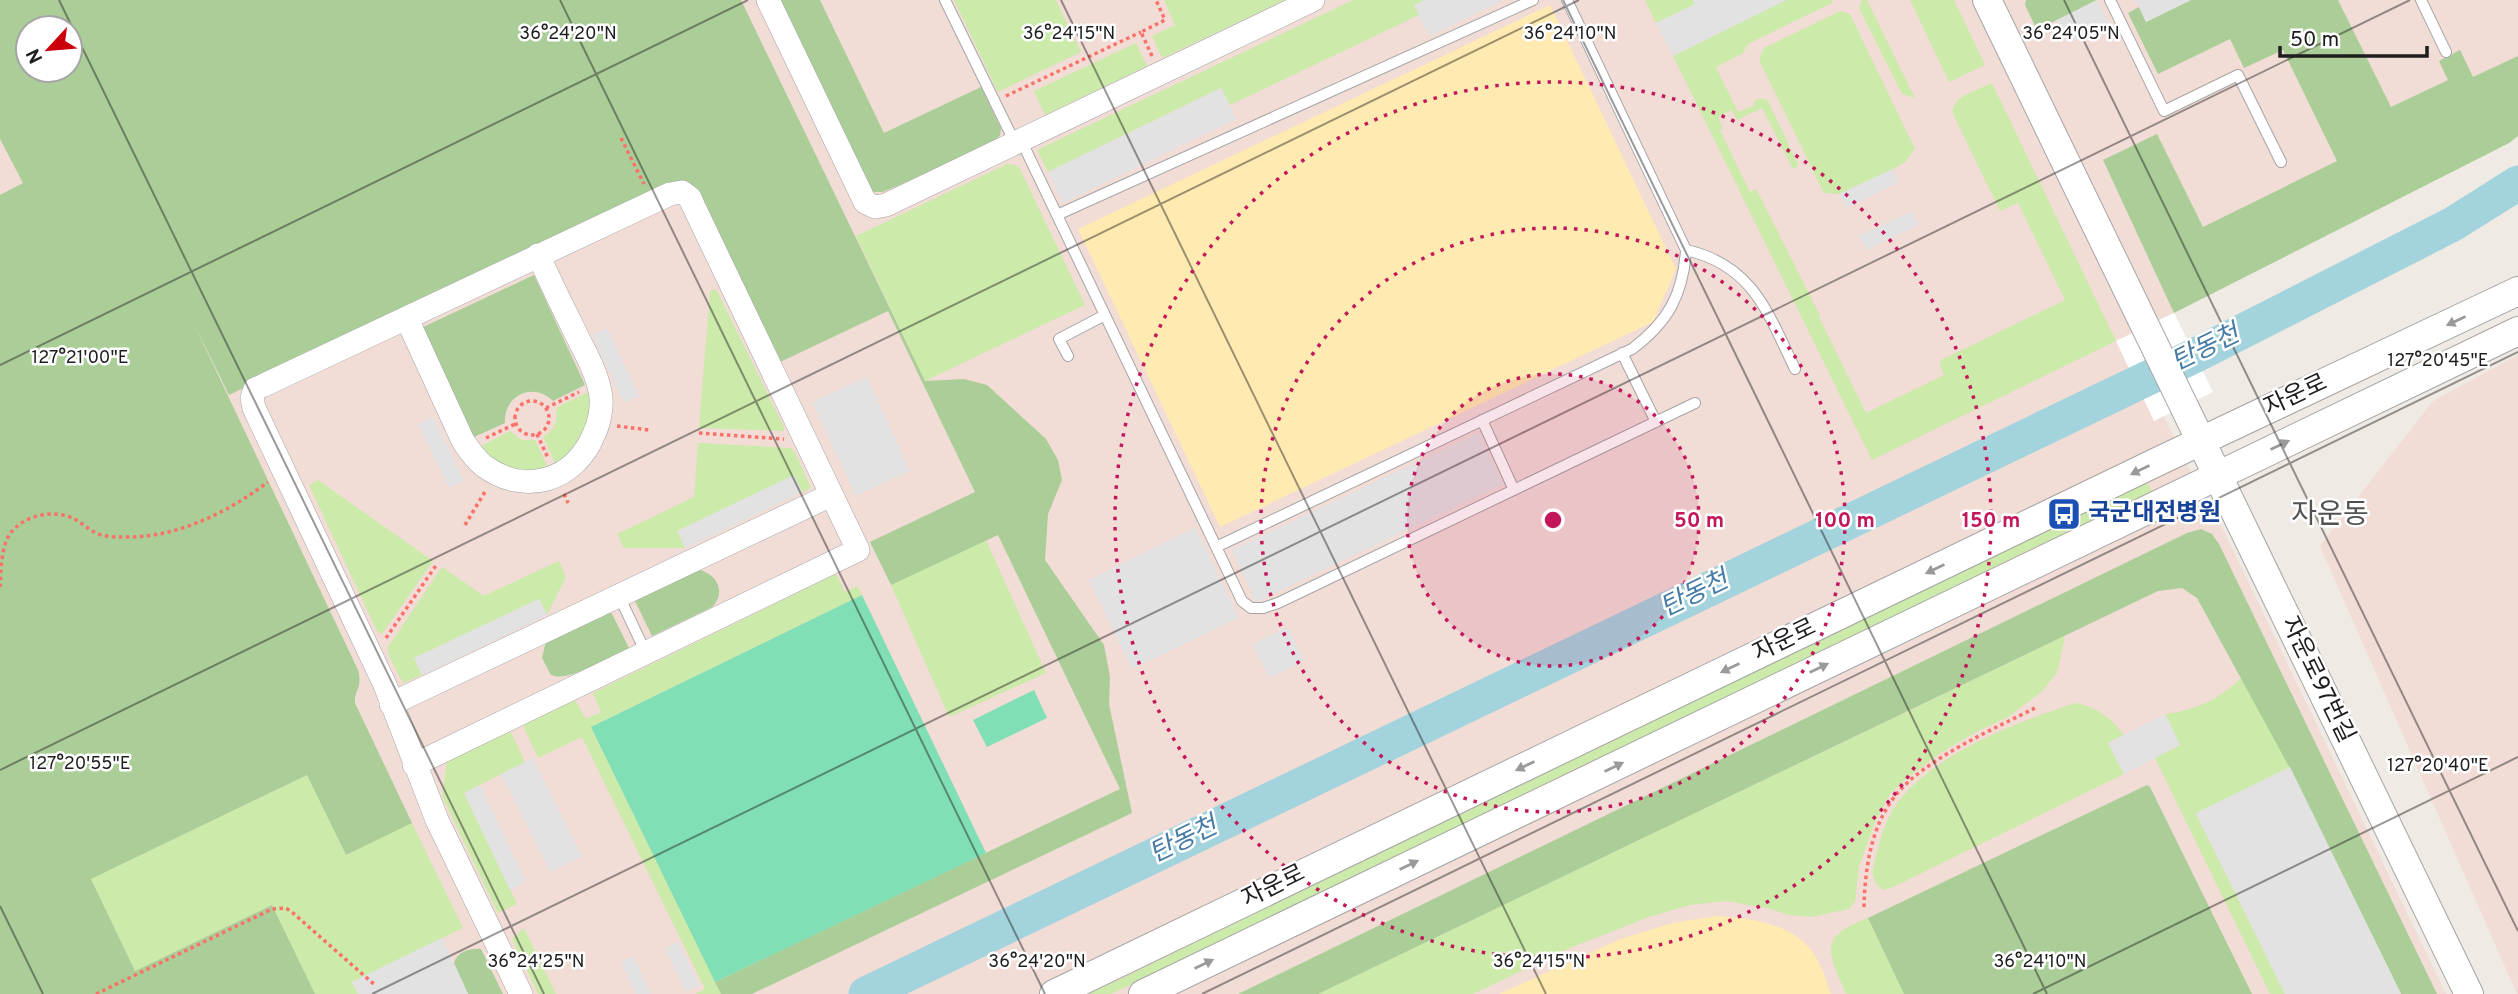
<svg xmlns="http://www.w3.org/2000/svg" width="2518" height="994" viewBox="0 0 2518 994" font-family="Overpass,'Noto Sans KR',sans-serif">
	<rect width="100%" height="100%" fill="#efeae3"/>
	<path fill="#f1dcd6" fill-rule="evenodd" d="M0,0H2518V136L2509,143L2125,337L2210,511L2221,525L2446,994H0ZM28,28H70V70H28Z
		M2518,355V994H2517L2320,546L2433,401Z"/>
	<path fill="#cceaa9" d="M954,0H1056L1081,52L998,92Z
		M1164,0H1285L1162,58L1152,36L1175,25Z
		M1353,0H1425L1415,5L1419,15L1230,105L1221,88L1048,172L1037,150Z
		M1645,0H1693L1695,4L1656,23Z
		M1786,0H1833L1832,3L1748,44L1742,54L1716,67L1738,112L1755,105L1754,101L1761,98L1768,101L1798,164L1797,167L1793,169L1762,108L1737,120L1732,110L1718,117L1723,128L1720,130L1750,192L1756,189L1820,315L1819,317L1866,413L1944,375L1940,365L1941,360L2065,300L2018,203L2000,211L1953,114C1950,96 1979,90 1992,83L2116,341L1872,460L1673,56Z
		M1862,0H1867L1915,98L1902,94L1859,8Z
		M1910,0H1954L1985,65L1949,82Z
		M1840,11L1850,14L1915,149L1905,162L1893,169L1839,194L1824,193L1760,62V56L1764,48Z
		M1136,43L1147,66L1045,115L1034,91Z
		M1007,164L1015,165L1020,169L1085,305L925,381L856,236Z
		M716,289L784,427V431L699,428L710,291Z
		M588,392C598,426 577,443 557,467L543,437C555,430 558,421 556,408Z
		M510,431L522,440H535L549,470C519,475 501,467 479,447Z
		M698,443L791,448L795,452L811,488L802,492L794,476L678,531L685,548H624L617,534L694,497Z
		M318,480L433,561L382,634L377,631L309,485Z
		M2147,482L2152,491L1111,994H1089Z
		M986,540L1046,673L949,717L891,585Z
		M559,561L566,577L547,615L539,599L414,658L422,675L403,683L389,656L388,647L442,567L484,596Z
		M836,574L845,592L857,586L862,595L591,727L721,994H695L705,989L582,737L538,758L524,728L525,724L575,700L586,719L601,712L593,693Z
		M2065,636L2057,673L2041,692L2008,717L1980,730L1942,752L1907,778L1890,794L1876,820L1859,866L1855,902L1849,909L1811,917L1789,915L1767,908L1726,901L1690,905L1649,917L1570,948L1473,994H1318Z
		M2241,678L2290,767L2196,814L2285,994H2270L2155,758L2180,745L2165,714C2196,710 2218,700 2241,678Z
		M2076,703C2097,708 2110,717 2124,735L2108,743L2124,774L1893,887L1883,890C1868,880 1873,867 1877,852C1881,838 1885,823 1892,811C1926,756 2016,722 2076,703Z
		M510,730L525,762L464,793L517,904L498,913L442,796L447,761Z
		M307,775L346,855L412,823L463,928L352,982L358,994H315L272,905L135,971L91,879Z
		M1868,918L1904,994H1846C1828,952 1817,937 1868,918Z
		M524,928L556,994H538L512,939Z"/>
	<path fill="#abce98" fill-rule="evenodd" d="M0,0H741L925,381L964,379L987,385L1046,439L1058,460L1062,480L1048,514L1045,560L1104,645L1110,677L1109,704L1132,813L752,994H721L715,982L1120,789L998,535L891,585L870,542L975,492L888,311L778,363L673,183L229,395L192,320L358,670C363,689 354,689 355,703L412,823L346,855L307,775L91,879L135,971L272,905L315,994H0V195L23,183L0,139ZM28,28H70V70H28Z
		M777,0H820L884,133L981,87L1001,129L1000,135L995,143L883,192H874L866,186Z
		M2026,0H2097L2037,30L2025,5Z
		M2191,0H2338L2391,107L2448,80L2439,61L2460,50L2473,77L2518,56V136L2509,143L2174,313L2103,160L2157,134L2203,227L2337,161L2283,50L2244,68L2230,39L2158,74L2128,13L2139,7L2146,22Z
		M534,275L585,385L553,401C533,381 503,396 505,423L472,438L421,328Z
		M2201,529L2212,534L2219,544L2437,994H2401L2292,772L2197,598L2182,588L2158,591L1318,994H1238L2187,533Z
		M700,570C718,575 726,593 712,607L652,636L634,599L693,571Z
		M610,610L629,648C610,656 569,683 551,675L542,658L545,645L549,640Z
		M2147,785L2150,787L2252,994H1904L1868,918Z
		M481,949L503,994H468L454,963C457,952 470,948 481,949Z"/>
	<path fill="#ffebb1" d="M1550,5L1676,269L1653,322L1220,527L1078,229Z
		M1717,916C1755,919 1796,923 1817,959C1823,969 1827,983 1831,994H1499L1623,938L1673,923Z"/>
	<path fill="#81dfb6" d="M862,595L986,853L715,982L591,727Z
		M1034,690L1047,718L987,747L973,720Z"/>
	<path fill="#e2e2e2" d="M1425,0H1504L1429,36L1414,5Z
		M1693,0H1786L1673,56L1656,23L1695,4Z
		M2097,0L2109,23L2068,43L2057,20Z
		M2136,0H2191L2146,22Z
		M1221,88L1236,119L1063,203L1048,172Z
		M1893,169L1899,182L1846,208L1839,194Z
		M1912,211L1919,225L1866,250L1859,236Z
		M607,328L639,396L624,402L592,335Z
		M867,377L910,471L856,496L812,402Z
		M433,417L464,481L449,488L418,424Z
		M1478,433L1503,484L1256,602L1232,550Z
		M794,475L802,492L685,548L677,531Z
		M1195,528L1239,618L1132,669L1089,580Z
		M539,599L547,615L422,675L414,658Z
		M1288,627L1304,661L1269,678L1252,644Z
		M2165,714L2180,745L2124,774L2108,743Z
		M533,758L582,856L550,872L501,774Z
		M2290,767L2401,994H2285L2196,813Z
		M480,785L526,882L510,890L464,793Z
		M442,938L468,994H358L352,982Z
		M678,942L700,986L686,992L665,949Z
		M633,956L651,994H636L621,962Z"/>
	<path fill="#fff" d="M2174,313L2213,392L2154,421L2116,341Z"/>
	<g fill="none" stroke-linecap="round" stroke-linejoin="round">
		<path stroke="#a3d3dd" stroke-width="35" d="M866,994L2198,354L2453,224L2518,183"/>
		<defs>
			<path id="service" d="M945,0L1015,143
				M2110,0L2164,111L2238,75L2281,162
				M2421,0L2446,52
				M1021,140L1242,601L1251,608H1263L1278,603L1695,403
				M1057,215L1533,0
				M1686,250C1753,265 1768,313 1795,369
				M1622,353L1656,422
				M1068,356L1059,339L1105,315
				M1482,420L1514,490
				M1216,547L1632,349C1668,322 1683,295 1686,250L1567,0
				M619,596L646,653"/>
			<path id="minor" d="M768,0L865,202L875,207L886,205L1313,0
				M407,319L463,441C469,450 475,459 484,466C525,496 575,481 594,434C599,424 602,409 601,398C599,377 587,356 578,338C564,310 551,283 538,255
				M391,704L831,495
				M414,765L858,550L694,207L690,198L682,192L670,194L262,386L255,389L252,398L254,408L385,685L437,820L521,994"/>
			<path id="tertiary" d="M1987,0L2469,994
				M1054,994L2161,460L2518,291
				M1143,994L2518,331"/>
		</defs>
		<use href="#service" stroke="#a5a5a5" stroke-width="12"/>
		<use href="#minor" stroke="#a5a5a5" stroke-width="24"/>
		<use href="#tertiary" stroke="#a5a5a5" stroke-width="30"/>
		<path stroke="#fa7169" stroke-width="3.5" stroke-dasharray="3.5 3.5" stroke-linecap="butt" d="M1152,56L1141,32L1165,20L1156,0
			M1006,96L1141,32
			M621,138L644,184
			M515 418a17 17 0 1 1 34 0a17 17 0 1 1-34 0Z
			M546,408L579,392
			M617,426L649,430
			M699,433L784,439
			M537,434L548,458
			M486,438L515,424
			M564,494L568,503
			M465,525L486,490
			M0,587C1,572 1,553 7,539C17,518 46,510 67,516C78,519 85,527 94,532C100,536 113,537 120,537C175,539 225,514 268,482
			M386,638L437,564
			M1864,907C1865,868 1871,827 1895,796C1924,759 1994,729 2035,708
			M96,994L272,909L286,908L293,913L376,986"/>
		<use href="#service" stroke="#fff" stroke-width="10"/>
		<use href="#minor" stroke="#fff" stroke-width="23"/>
		<use href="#tertiary" stroke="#fff" stroke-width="28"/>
	</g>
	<defs><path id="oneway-solid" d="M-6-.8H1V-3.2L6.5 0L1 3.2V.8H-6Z" transform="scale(1.75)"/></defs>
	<g fill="#9a9a9a">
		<use href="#oneway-solid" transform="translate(2456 321) rotate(155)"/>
		<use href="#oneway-solid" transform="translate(2280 445) rotate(-26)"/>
		<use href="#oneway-solid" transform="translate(2140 470) rotate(154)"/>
		<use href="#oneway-solid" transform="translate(1935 569) rotate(154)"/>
		<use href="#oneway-solid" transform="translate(1730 668) rotate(154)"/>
		<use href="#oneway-solid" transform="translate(1819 668) rotate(-26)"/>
		<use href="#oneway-solid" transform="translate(1525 766) rotate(154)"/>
		<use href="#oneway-solid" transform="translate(1614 767) rotate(-26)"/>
		<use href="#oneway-solid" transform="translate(1409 865) rotate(-26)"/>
		<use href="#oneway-solid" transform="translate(1204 964) rotate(-26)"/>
	</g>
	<path fill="none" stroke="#1e1e1e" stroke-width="2" stroke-opacity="0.45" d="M59,0L544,994M560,0L1045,994M1061,0L1546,994M1563,0L2047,994M2064,0L2518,931M0,365L748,0M0,770L1579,0M0,906L43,994M372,994L2410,0M1202,994L2518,352M2033,994L2518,757"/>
	<circle cx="1553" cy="520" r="146" fill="#c2185b" fill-opacity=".12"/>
	<g fill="none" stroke="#c2185b" stroke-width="3.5" stroke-dasharray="3.5 7">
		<circle cx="1553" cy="520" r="146"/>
		<circle cx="1553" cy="520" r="292"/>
		<circle cx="1553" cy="520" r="438"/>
	</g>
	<defs>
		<symbol id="bus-square" viewBox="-11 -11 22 22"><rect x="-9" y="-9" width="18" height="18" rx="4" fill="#1a4fb4" stroke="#fff"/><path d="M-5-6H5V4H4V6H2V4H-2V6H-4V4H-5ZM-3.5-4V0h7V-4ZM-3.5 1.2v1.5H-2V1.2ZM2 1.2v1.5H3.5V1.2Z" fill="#fff"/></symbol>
	</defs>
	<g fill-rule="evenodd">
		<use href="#bus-square" x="2045" y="495" width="38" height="38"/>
	</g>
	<g text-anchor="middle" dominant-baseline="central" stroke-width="5" stroke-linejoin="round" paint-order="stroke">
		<g font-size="24" fill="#1e1e1e" stroke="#fff">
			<text transform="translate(2296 396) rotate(-25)">자운로</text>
			<text transform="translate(1785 641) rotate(-26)">자운로</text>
			<text transform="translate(2317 680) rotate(64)">자운로97번길</text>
			<text transform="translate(1274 887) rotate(-26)">자운로</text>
		</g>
		<g font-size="24" font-weight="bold" fill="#164399" stroke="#fff" text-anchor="start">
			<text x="2088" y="514">국군대전병원</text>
		</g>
		<g font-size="26" font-style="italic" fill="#467ba6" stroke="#fff">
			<text transform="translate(2206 349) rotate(-26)">탄동천</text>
			<text transform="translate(1695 595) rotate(-26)">탄동천</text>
			<text transform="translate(1184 841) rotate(-26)">탄동천</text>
		</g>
		<g font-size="28" fill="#515151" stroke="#fff">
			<text x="2330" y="516">자운동</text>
		</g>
	</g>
	<g font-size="18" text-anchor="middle" fill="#1e1e1e" stroke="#fff" stroke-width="5" stroke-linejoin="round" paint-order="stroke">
		<text x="568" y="39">36°24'20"N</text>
		<text x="1069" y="39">36°24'15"N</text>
		<text x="1570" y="39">36°24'10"N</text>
		<text x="2071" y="39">36°24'05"N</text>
		<text x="80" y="363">127°21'00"E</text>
		<text x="2438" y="366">127°20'45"E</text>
		<text x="80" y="769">127°20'55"E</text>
		<text x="2438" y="771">127°20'40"E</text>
		<text x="536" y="967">36°24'25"N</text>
		<text x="1037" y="967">36°24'20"N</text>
		<text x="1539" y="967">36°24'15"N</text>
		<text x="2040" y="967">36°24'10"N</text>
	</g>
	<circle cx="1553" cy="520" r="10" fill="#c2185b" stroke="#fff" stroke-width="3.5"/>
	<g font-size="21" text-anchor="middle" font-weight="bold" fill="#c2185b" stroke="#fff" stroke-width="5" stroke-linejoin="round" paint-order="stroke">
		<text x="1699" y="527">50 m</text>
		<text x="1845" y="527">100 m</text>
		<text x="1991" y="527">150 m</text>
	</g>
	<g transform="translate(49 49) rotate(244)"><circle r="33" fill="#ffffff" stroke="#a5a5a5" stroke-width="2"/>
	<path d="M0-5L12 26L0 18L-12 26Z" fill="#cb000a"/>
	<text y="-10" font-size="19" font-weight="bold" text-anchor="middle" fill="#1e1e1e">N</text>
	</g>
	<path d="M2280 46v10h147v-10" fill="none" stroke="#1e1e1e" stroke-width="3.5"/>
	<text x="2290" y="46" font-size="21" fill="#1e1e1e" stroke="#ffffff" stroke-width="5" paint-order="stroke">50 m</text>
</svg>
